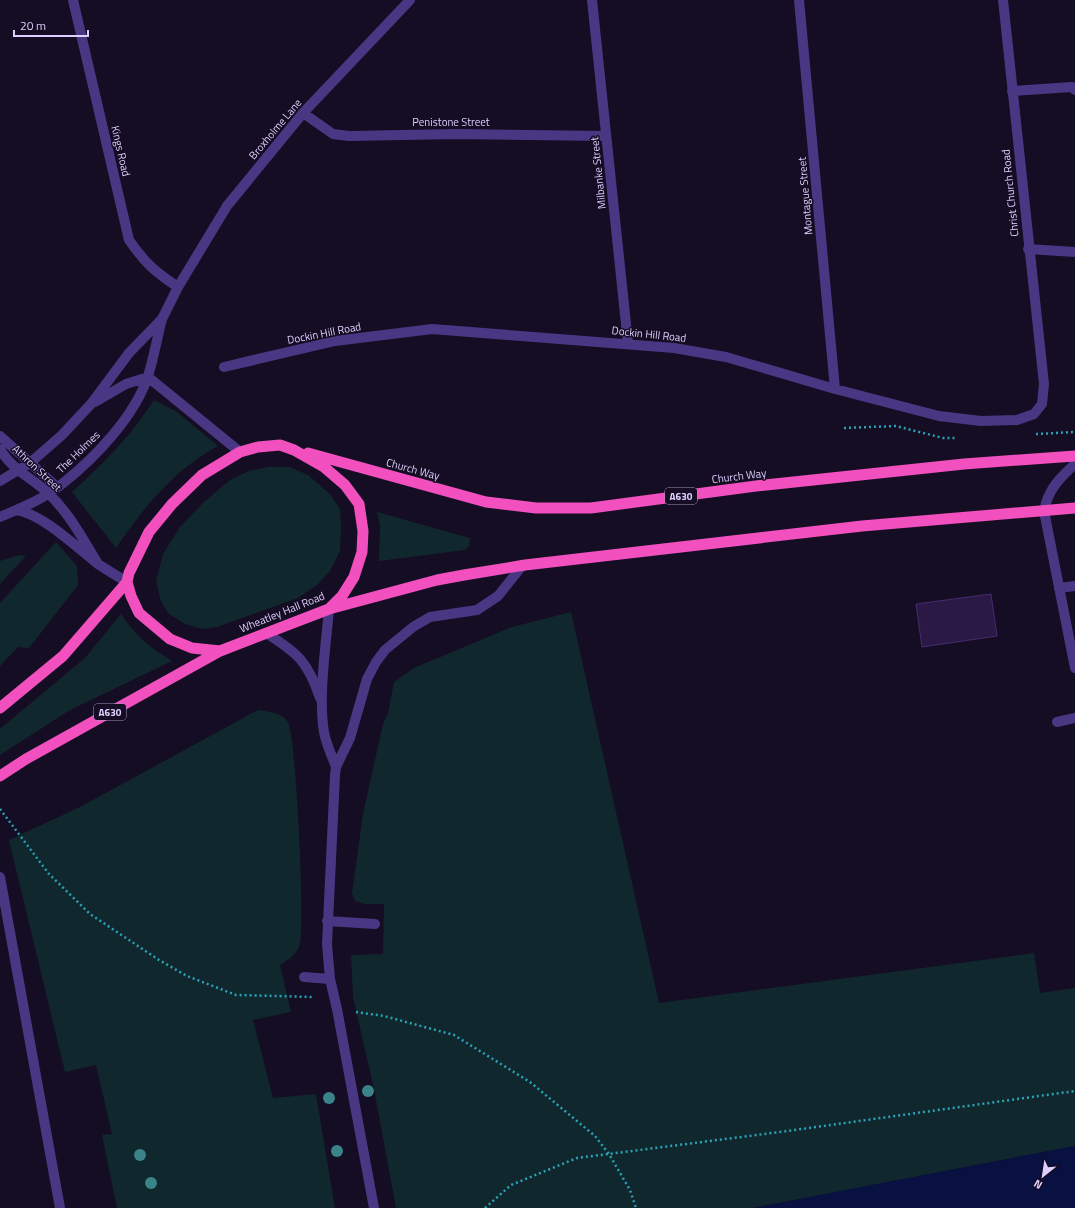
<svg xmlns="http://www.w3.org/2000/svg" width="1075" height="1208" viewBox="0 0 1075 1208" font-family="'Titillium Web',sans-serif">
	<rect width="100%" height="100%" fill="#150d23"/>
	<path fill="#10282d" d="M154,400L177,412L218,446C175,469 143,508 116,548L72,492C106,461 129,438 154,400Z
		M268,467H289L308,475L330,494L340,509L341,528L340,551L330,571L317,585L298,598L217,627L202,629L185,624L168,613L161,601L156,581L163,554L180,527L204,502L230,480L249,471Z
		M377,512L470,538L469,546L465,550L379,561L380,526Z
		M56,542L77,566L78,585L29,648L18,647L0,666V603Z
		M19,555L26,556L0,584V561Z
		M571,612L659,1003L1034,953L1040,993L1075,988V1146L753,1208H396L374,1089L353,997L351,955L383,954L384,904H365L355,901L352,893L363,814L383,724L388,713L394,682L414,668L512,627Z
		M121,614C135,635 150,648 172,661L70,710L0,755V729L85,658Z
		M258,710C268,712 282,712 288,722C296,738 306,931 299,947C295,956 288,960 280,965L291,1012L253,1020L273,1098L316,1094L335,1208H117L102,1135L112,1134L96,1065L65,1072L9,840L80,807Z"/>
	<path fill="#081141" d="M1075,1146V1208H753Z"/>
	<path fill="#2b1945" stroke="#472a72" d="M991,594L997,636L922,647L916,604Z"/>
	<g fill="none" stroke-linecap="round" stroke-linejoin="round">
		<path stroke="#2aa3b8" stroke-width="2.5" stroke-dasharray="2 3" stroke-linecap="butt" d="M844,428L896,426L943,438H957
			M1036,434L1075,432
			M0,809L49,874L90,914L159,960L187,976L236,995L314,997
			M356,1012L384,1016L454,1035L530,1082L595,1136L609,1154L630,1190L636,1208
			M485,1208L511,1185L577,1158L780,1132L1075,1091"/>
		<path stroke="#493784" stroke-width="10" d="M1059,588L1075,586
			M1057,722L1075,718
			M335,775L327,944L330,979L337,1009L374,1208
			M0,877L60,1208
			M327,921L375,924
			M304,977L330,979"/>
		<path stroke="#493784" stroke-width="10" d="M73,0L129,240C145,263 155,272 178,287
			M592,0L628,343
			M799,0L835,389
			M1012,91L1072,87L1075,90
			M303,113L333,134L349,136L456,134L606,136
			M1028,249L1075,252
			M162,319L178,287L227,206L303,113L410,0
			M224,367L335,341L432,329L674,348L726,357L835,389L939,416L981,421L1017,420L1034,414L1042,404L1044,384L1003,0
			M95,402L126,384L148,377L240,452
			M0,436L57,487
			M0,449C11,469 32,478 48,493C69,513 83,539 98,564
			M1075,464C1060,478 1048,489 1044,511L1075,668
			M0,481L30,463L62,435L91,404L129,353L162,319C157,338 154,357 148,376C135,416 95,458 62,484C44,499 21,508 0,517
			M16,510C43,514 76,547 98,564C107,570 117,576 127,582
			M329,609C326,645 318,697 324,732C326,744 332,756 336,767
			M266,633C298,653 308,662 320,698
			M335,775L336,767L350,738L367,679L376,662L385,650L413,627L430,617L477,610L498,596L522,566"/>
		<path stroke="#f150be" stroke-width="11" d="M308,453L486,502L536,508H591L756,486L964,464L1075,456
			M329,609L342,596L354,577L362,552L363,531L359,504L345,485L324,467L294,450L280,445L258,447L240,452L202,475L172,504L149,532L129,573L127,582L131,596L139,613L170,639L192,648L220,651L329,609L437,580L464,575L525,565L862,526L1075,508
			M0,708L63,656L127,582
			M0,776L26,759L220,651"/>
	</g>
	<g fill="#3a8389">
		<circle cx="368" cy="1091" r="6"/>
		<circle cx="329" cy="1098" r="6"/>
		<circle cx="337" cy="1151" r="6"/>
		<circle cx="140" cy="1155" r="6"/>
		<circle cx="151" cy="1183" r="6"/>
	</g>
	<g text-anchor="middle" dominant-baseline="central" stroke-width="3" stroke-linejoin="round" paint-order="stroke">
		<g fill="#150d23" stroke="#a295bd" stroke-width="1">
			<rect x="665" y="488" width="32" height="16" rx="3"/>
			<rect x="94" y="704" width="32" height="16" rx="3"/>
		</g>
		<g font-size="10" font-weight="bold" fill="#dfcfff">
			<text x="681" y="496">A630</text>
			<text x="110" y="712">A630</text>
		</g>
		<g font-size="11" fill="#dfcfff" stroke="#150d23">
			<text x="451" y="122">Penistone Street</text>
			<text transform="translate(275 129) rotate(-50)">Broxholme Lane</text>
			<text transform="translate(121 151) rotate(77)">Kings Road</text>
			<text transform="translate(598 173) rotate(-96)">Milbanke Street</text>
			<text transform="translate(1010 193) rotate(-96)">Christ Church Road</text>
			<text transform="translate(805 196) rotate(-95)">Montague Street</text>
			<text transform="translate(324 333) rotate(-11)">Dockin Hill Road</text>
			<text transform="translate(649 334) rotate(6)">Dockin Hill Road</text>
			<text transform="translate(78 452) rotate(-44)">The Holmes</text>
			<text transform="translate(37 468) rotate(43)">Athron Street</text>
			<text transform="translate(413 469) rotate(15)">Church Way</text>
			<text transform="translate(739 476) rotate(-7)">Church Way</text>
			<text transform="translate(282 612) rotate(-22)">Wheatley Hall Road</text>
		</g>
	</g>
	<g transform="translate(1043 1176) rotate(210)" stroke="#150d23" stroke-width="3" paint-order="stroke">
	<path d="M0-3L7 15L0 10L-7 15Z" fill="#dfcfff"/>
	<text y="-6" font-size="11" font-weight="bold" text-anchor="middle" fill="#dfcfff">N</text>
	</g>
	<path d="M14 30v6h74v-6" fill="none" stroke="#dfcfff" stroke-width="2"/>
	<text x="20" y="30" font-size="12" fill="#dfcfff" stroke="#150d23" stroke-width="3" paint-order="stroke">20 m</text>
</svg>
